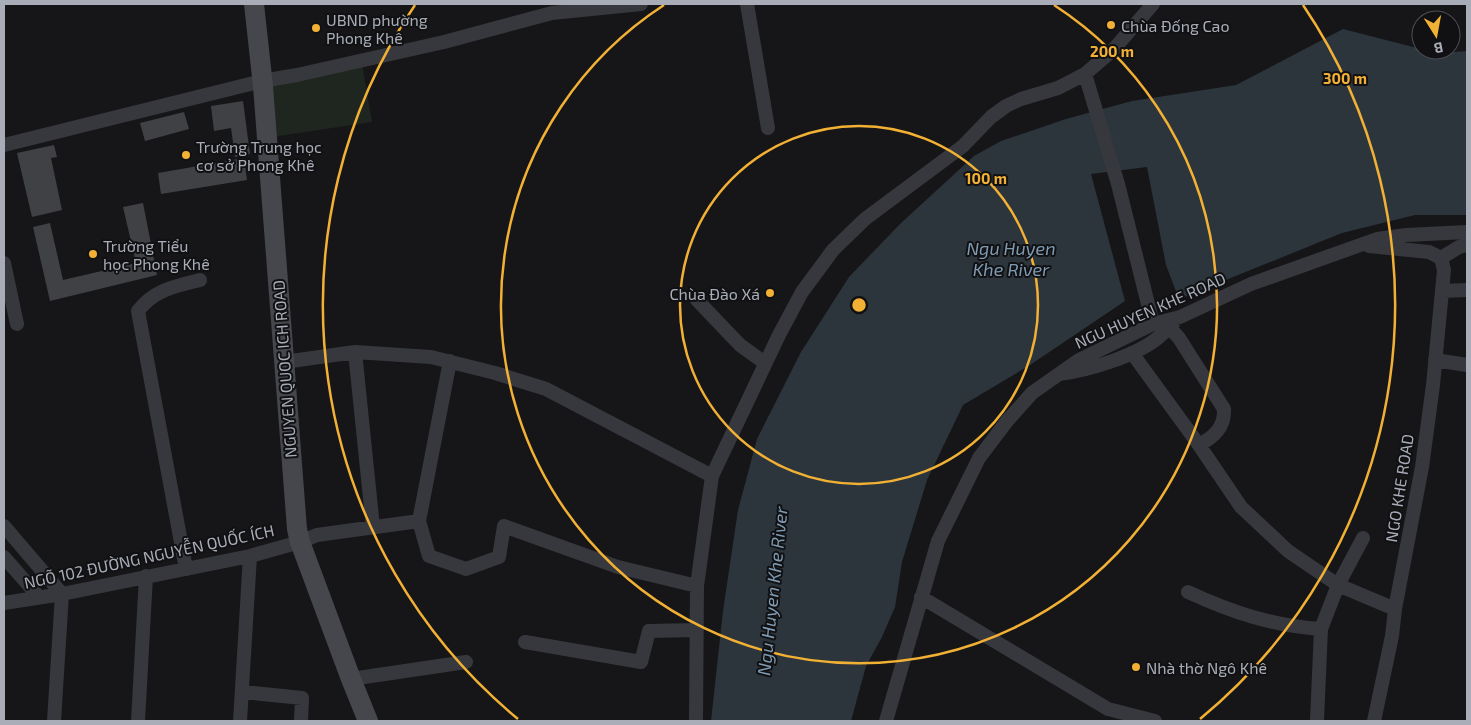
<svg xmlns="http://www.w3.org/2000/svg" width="1471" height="725" viewBox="0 0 1471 725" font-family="'Exo 2',sans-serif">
	<rect width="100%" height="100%" fill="#161618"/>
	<path fill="#1e261f" d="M362,63L372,122L272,137L268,82Z"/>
	<path fill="#2c353c" d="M1343,29L1421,49V50L1438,53L1467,51V215H1415L1342,233L1179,299L1166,265L1147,167L1091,174L1125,301L1030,365L963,405L927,480L902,562L895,607L882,637L866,666L851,721H711L723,611L738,510L757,439L801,352L849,277L900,224L974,156L1001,141L1066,119L1132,101L1236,85Z"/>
	<path fill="#404145" d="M243,101L250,154L235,157L231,128L214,131L211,106Z
		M184,112L189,129L145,141L140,123Z
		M54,145L57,157L51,158L62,210L32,217L17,153Z
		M244,158L247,180L161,194L158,173Z
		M143,203L157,275L50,301L33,227L50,223L63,280L136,263L123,207Z"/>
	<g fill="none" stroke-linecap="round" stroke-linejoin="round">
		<path stroke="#37383d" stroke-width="14" d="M747,4L768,128
			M1085,74L1118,184L1153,324
			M4,145L262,81L297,75L444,42L552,13L641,4
			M1369,246L1429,252L1441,258
			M4,263L17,324
			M1442,291L1467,290
			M697,300L740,345L765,363
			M1169,327L1179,338L1224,409C1225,427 1214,437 1199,445
			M355,352L373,527
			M1132,353L1199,445L1241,507L1288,551L1338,585L1395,609
			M1435,360L1467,365
			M284,362L355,352L431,357L495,373L546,389L712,476
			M1059,374C1088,371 1139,355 1160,336C1165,332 1169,327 1174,322
			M419,521L450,361
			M4,526L62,594L54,721
			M4,557L39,597
			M186,569L138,311C154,290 175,286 200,280
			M1188,592C1231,612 1273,626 1321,629
			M921,597L1108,709L1155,721
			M4,603L62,594L250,556L300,542L317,535L419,521L429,556L466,569L499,557L504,526L618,567L697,586
			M525,642L641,662L649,631L697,630
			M351,679L466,662
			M243,692L302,698L301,721
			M1317,720L1321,629L1338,585L1363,538
			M138,721L146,576
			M240,721L250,556
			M696,721L697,586L712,476L779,335L802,292L833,250L865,219L963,146L991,117L1006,106L1021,99L1058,88L1085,74L1113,50L1153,4
			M886,721L938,541L979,458L1007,421L1032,393L1079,360L1153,324L1180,317L1251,284L1377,239L1406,235L1467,232
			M1374,721L1392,636L1395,609L1422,467L1433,385L1444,270L1441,258L1459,247L1467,245"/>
		<path stroke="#45474d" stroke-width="20" d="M254,4L263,86L297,529L300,542L351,679L368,721"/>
	</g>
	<g fill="none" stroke="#f2b134" stroke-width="2.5">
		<circle cx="859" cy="305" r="179"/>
		<path d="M1054 5A358 358 0 1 1 664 5"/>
		<path d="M518 719A536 536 0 0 1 415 5M1303 5A536 536 0 0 1 1200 719"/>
	</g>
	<g fill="#f2b134" stroke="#111113" stroke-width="2">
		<circle cx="1111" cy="25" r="5"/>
		<circle cx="316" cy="28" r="5"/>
		<circle cx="186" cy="155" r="5"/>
		<circle cx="93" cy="254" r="5"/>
		<circle cx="770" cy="293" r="5"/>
		<circle cx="1136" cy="667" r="5"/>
	</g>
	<g text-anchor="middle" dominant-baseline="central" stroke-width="4" stroke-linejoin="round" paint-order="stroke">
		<g font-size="16" fill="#a8adb8" stroke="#111113" text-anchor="start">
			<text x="326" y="19">UBND phường<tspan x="326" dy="18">Phong Khê</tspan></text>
			<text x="1121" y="25">Chùa Đống Cao</text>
			<text x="196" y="146">Trường Trung học<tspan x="196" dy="18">cơ sở Phong Khê</tspan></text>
			<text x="103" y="245">Trường Tiểu<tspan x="103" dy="18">học Phong Khê</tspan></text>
			<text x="760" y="293" text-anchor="end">Chùa Đào Xá</text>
			<text x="1146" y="667">Nhà thờ Ngô Khê</text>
		</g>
		<g font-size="16" fill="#a8adb8" stroke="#111113">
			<text transform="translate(1150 310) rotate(-24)">NGU HUYEN KHE ROAD</text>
			<text transform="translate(284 369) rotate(-94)">NGUYEN QUOC ICH ROAD</text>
			<text transform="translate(1399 488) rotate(-81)">NGO KHE ROAD</text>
			<text transform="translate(149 556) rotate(-12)">NGÕ 102 ĐƯỜNG NGUYỄN QUỐC ÍCH</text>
		</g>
		<g font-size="18" font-style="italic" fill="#7f9bb3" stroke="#111113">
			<text x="1011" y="248">Ngu Huyen<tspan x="1011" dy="21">Khe River</tspan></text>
			<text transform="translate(772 591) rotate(-84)">Ngu Huyen Khe River</text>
		</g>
	</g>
	<circle cx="859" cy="305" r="8" fill="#f2b134" stroke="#111113" stroke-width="2.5"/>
	<g font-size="15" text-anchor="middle" font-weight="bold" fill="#f2b134" stroke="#111113" stroke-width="4" stroke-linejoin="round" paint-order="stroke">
		<text x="1112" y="57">200 m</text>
		<text x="1345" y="84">300 m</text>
		<text x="986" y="184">100 m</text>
	</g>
	<rect width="1471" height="725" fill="none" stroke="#a8adb8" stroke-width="10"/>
	<g transform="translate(1436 35) rotate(169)"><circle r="24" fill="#111113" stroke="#4d4f55"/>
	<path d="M0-4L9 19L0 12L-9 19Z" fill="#f2b134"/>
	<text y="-8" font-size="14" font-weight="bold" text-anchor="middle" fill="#a8adb8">B</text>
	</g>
</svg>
